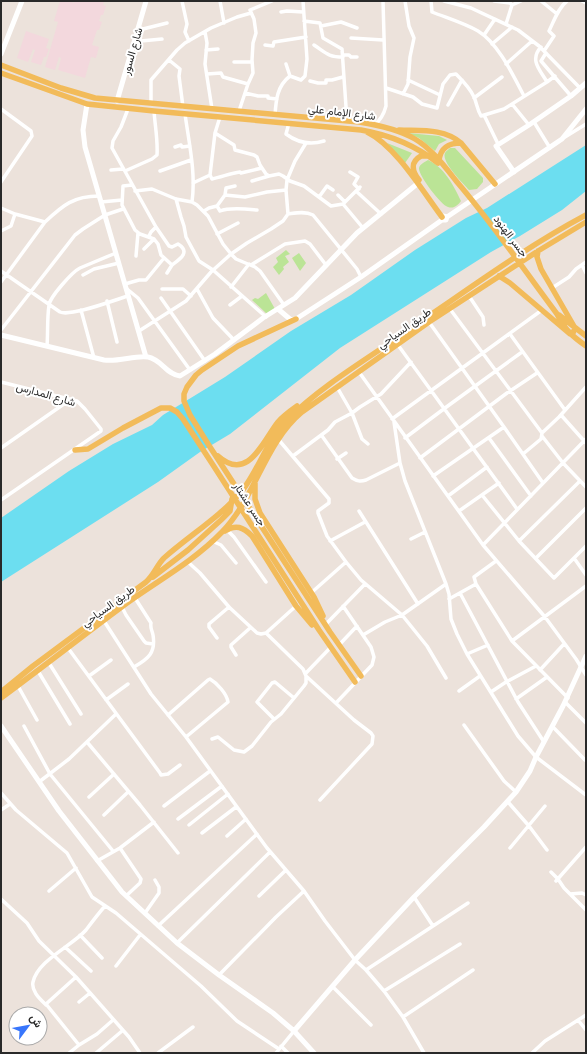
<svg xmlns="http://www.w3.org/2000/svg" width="587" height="1054" viewBox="0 0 587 1054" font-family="'Public Sans',Vazirmatn,sans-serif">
	<rect width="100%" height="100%" fill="#ece2db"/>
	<path fill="#f3d8dd" d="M60,1H73L72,2L74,3L75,1H104L103,5L106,6L103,15H101L99,21L102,22L99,30H97L92,45L99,47L96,58L91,57L85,78L58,70L61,58L59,57L55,70L45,67L58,22L54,21Z
		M26,31L49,39L46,48L49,49L46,57H44L41,65L31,62L35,50L33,49L28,62L17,58Z"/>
	<path fill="#bbe496" d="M408,133L439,136L447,140L439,144L435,151L419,138Z
		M387,143L412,153L405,163Z
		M450,148H455L483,178V182L477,189L469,190C463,183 441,162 445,153C446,151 449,149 450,148Z
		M428,160C444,167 454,186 461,201C458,205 454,209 448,207C441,205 418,175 419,168C420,164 425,162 428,160Z
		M286,250L290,254L285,256L289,262L283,267L284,269L279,275L273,267L278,262L276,258Z
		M299,253L306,263L300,271L292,258Z
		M266,293L275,309L267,314L252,300L255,298L258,299Z"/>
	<path fill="#6cdef0" d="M586,145V191L562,210L520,236L491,252L340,348L230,434L200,452L158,482L1,582V518L69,471L113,444L152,425L163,415L225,377L291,331L351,295L415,250L466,218L487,208Z"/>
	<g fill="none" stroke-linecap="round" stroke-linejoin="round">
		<path stroke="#fff" stroke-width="3.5" d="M182,1L187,24L185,32L189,41
			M220,1L224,23
			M431,1L432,12C447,18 464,23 478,31C498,43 513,75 524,96
			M444,1L471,8L518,30L539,46L580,88
			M494,1L510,3L512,5
			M541,1L557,14
			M582,1L586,3
			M281,12L287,11L303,12
			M304,21L320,23L323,38L342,49L347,121
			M506,24L512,5L521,1
			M321,26L341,22L357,28
			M139,27L143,29L167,23
			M205,32L207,43L205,64L212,109
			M484,35L495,19
			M136,38L141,41L162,39
			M351,38L383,40
			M492,44L512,27
			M265,45L273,46L274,42L306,37
			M314,45C326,53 328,57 343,57
			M541,47C529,60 540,70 547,82
			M206,50L218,49
			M544,51L554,36L549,31C554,21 558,8 567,1
			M546,53L541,61L571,96
			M343,55H349L351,57H357
			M169,60L180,69L179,76L183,107
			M234,62H252
			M286,64L290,76L301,80L305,76L307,59L303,1
			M506,64L532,41
			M207,74L221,73L223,77L248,84
			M408,80L440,95
			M310,81L318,83H326V80H332L343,77
			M386,88L413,97L422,104L437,108L443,84L450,75L456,74C463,81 470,88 474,97C477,104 477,109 481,116L504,109L547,82L555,76
			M245,93L258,96H268V98L277,99
			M403,94L408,84L410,57L414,38L409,26L405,1
			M474,98L502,77
			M151,104V80L177,50L185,43L211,28L237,17L251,13
			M512,104L529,125
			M448,105L462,80
			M1,109L31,131L32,136L1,182
			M128,109L121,127L113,141L112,148L156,227L169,246L172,247L178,244C191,252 180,259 172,265L161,255L158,244L154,239L140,234L135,230L122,205L123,186L132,185
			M239,111L248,84L253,73L252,60L253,43L256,33L254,19L250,10L272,1
			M185,114C189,143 196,173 192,202
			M275,115C276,100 277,86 290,76
			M484,115L498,144
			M534,122L550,148
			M289,123L286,134C298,143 311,145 324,141
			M374,125C381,120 384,114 386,106L383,1
			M215,133L234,145L235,150L254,155L257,157L260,165L266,174L269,176L279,174L283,176L290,181L304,186L331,206L343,204L360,187
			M565,137L586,124
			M175,147L181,145L182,147L190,146
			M111,170L123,169
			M125,171L152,159L157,155C158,140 155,126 154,111
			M160,171L191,160
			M350,172L358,177L354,184L359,189
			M210,175L212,179C222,177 231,173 240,172L241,173L262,168
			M252,181L269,176
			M193,183L210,175L215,133L220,117
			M135,191L152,189L176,199L192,202L197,205L208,216L223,244L231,254L236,259L255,267L260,271L284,305
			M356,191L381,214
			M225,195L226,188L235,186
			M338,195L345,202
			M319,197L327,186L333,190
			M176,199L181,217L184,226L186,237L199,261L213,270L266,317
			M101,202L122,200
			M343,204L363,228
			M217,206L225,195L245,197L267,192L286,190
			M1,208L15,214L45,222
			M204,211L209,208L217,206L220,211C230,207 246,209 257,210
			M288,214C296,213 305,211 313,215L357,269L361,277
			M1,231L11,226L15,214
			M217,234L238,223
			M149,236L151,232L156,227
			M144,249L154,239
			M136,256L138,233
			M251,265L285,244L305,241L310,244L326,265
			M582,265L586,273
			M1,271L60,312C71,317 114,300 128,296
			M167,273L172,265
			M83,275L94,269L119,263
			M1,282L45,222C63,205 74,196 99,196
			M125,284L139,280H146L164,258
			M231,287L249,264
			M552,288L569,277L576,269L586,262
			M127,289L138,298L190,370
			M162,289H183L191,296
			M197,289L213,318L234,340
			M469,296L483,317L484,325
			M161,298L205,361
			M107,301L117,342
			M230,305L242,296
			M450,309L542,433
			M81,310L94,358
			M429,322L504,427L543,483
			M1,330L75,235L83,229L105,215L123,209
			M139,331L186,301L211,272L231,254L247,243L271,229L283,221L288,214L286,190L287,180L295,161L306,143
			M510,334L565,410
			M398,345L517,509
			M47,346C48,333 47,319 49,305C50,297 72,272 80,268L116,253
			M359,372L483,545L545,617L576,659L586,675
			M1,382L77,401L85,409L101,429V431L1,500
			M337,387L352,413L362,439L368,444
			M561,415L586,443
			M392,419L542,310
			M394,422L400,463L405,481L446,584L449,594L451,619L457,634L467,654L518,736L536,757L586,795
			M322,436L352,478C357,481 360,482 366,480L400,463
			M542,436L563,463L586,487
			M405,438L445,408L522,352
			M489,438L531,496
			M278,439L329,499V503L318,511V513L327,536L346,562L361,580L402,615L427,646L446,678
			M1,448L71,399
			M523,454L541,439L542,433L559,417L586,387
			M293,456L328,430L335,422L352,413L360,407L381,394L411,362
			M420,458L507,393L537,373
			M337,459L346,453
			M433,476L504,427
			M482,495L519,541L554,578L586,546
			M448,496L487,467
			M359,511L418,604
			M459,511L499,483
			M226,529L234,537L266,582
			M411,539L425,532
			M212,541L221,545L236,563
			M330,541L365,522
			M519,541L580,481
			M483,545L586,439
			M536,558L586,508
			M574,558L586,575
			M496,561L474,577L476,584L512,641L568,698
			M188,562L200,573L229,607L257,633L261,634L266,633L296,606
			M311,593L346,562
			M460,593L518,702L544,742
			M449,599L476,584
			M122,607L126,615L144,641L146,643L153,644
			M104,621L151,694L186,737L267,848L304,891L325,921L355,960L366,970L384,991L403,1017L424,1053
			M327,623L365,584
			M363,635L385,622L402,615L446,584
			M217,638L209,627V624L229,607
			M512,641L586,586
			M339,645L357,626
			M68,648L160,773L161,775L168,774L180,765
			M467,654L488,645
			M236,655L231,647V645L250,628
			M49,663L81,714
			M134,667C148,659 156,653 153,635C152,630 150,628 151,623L135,598
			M540,670L564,644
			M38,671L70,724
			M306,673L331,647
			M89,676L111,660
			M306,676L354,720L371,733L373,736L372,744L320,800
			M18,686L37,720
			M459,691L480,676
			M491,692L506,682L536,666
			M516,699L547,677
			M106,700L128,684
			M565,702L586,723
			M336,703L372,665L374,657L371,647L343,606
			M168,715L208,680L210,679C217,683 227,694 228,702L186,737
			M274,719L257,702L272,683L275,682L294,698
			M464,725L504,781L516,792
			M24,726L50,774L113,851
			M552,726L585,760
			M212,739L218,737L234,750L244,752L252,746L271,722L281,714L304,686L306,683V676L303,669L266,633
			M87,742L140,805L178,853
			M39,782L69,759L116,714
			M1,793L16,810L67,853L92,897L116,913L201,986L237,1021L279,1049
			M89,797L114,774
			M508,802L529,826L547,850
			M164,806L210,771
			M1,810L10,804
			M104,815L128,792
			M178,819L222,786
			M189,825L228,794
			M202,833L236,807
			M227,836L246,819
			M120,848L141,879L140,883L126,896
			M510,848L545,806
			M97,861L120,848L154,822
			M551,872L558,879L564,888L586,910
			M556,881L586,847
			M49,891L76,868
			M570,894L582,893L586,895
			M259,896L286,870
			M414,897L433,926
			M1,899L27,923L39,941L76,977L129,1037L140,1053
			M145,913L159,893V887L155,880
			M158,926L257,834
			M80,935L102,958
			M177,943L270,852
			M65,947L91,971
			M116,966L140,935
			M366,970L468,903
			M219,975L276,917L304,891
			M332,986L371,1025
			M384,991L460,944
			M79,1002L90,993
			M46,1005C40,999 31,991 33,982C38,960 72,946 86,930C92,922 98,914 105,906
			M403,1017L473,970
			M578,1020L586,1030
			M79,1045L97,1034L113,1020
			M281,1046L288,1053
			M69,1053L79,1045L46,1004L76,977
			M96,1053L122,1031
			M158,1053L193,1027
			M276,1053L294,1031
			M532,1053L545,1041L586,1015"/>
		<path stroke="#fff" stroke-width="5" d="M1,54L22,1
			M117,101L146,1
			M87,104L83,130L85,147L146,357
			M514,172L496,146L529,125L571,96L586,83
			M447,217L443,216L442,220H446L447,217L562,139L586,109
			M278,309L291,320L296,319L361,277L442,220
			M1,335L104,360C119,362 135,355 148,357C161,359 167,375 180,376L215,354L263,318L295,298L357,233L417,184
			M1,726L59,811L122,892L177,943L219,975L273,1013L294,1031L314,1053
			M294,1031L355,960L414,897L484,827L516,792L530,771L536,757L563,706L586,656"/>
		<path stroke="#f2bb5a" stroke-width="5.5" d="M1,65L61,88L95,98L359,122C378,125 398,129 415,139C432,149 445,167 457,182C493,224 524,270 557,314C565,330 572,336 586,346
			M1,73L87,104L154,111L361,130C390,135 415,145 438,163
			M399,130C420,131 444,128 461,143L495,184
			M367,132C396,146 423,192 442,217
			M439,160C441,147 449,143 461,143
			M419,180C412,171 410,162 421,156H429
			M499,276L510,283L570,334L573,333L575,328L541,269L537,257L538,251
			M559,315L586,336
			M296,319L238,346L202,370L196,375L187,387L184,394V401L190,415L210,447L330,632L361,676
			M75,450L88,449L123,428L161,408H170L177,412L183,419L213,465L319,630L355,682
			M218,456C248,483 263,441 278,422C283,416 290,411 297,406
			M255,483V499L260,513L314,597L323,616
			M225,531C236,524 243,527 252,536L296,606L312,625
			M153,577L188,550L221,520L230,511L232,499
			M1,692L33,666L146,582C154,575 157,565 164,558C190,535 220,517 242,491C259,469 267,440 287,420C321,386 367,359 406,332C464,292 524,248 586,215
			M1,698C43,667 85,634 127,603C159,580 194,561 222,532C256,497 264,444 302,412L429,322L538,251L586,222"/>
	</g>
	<g text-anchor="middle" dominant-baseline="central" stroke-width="4" stroke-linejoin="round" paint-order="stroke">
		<g font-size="11" fill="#292929" stroke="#fff">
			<text transform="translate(132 51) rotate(-74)">شارع السور</text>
			<text transform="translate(342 112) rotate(7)">شارع الإمام علي</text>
			<text transform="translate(511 236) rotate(53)">جسر الهنود</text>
			<text transform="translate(404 328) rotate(-35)">طريق السياحي</text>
			<text transform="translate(46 394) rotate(16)">شارع المدارس</text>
			<text transform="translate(250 504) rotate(57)">جسر عشتار</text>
			<text transform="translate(108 606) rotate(-36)">طريق السياحي</text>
		</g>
	</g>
	<rect width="587" height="1054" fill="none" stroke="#292929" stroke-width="4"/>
	<g transform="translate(28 1026) rotate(58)"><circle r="19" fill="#ffffff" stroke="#a9a9a9"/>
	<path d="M0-3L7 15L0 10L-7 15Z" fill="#3876fc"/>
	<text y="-6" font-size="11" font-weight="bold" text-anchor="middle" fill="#292929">ش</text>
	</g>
</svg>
